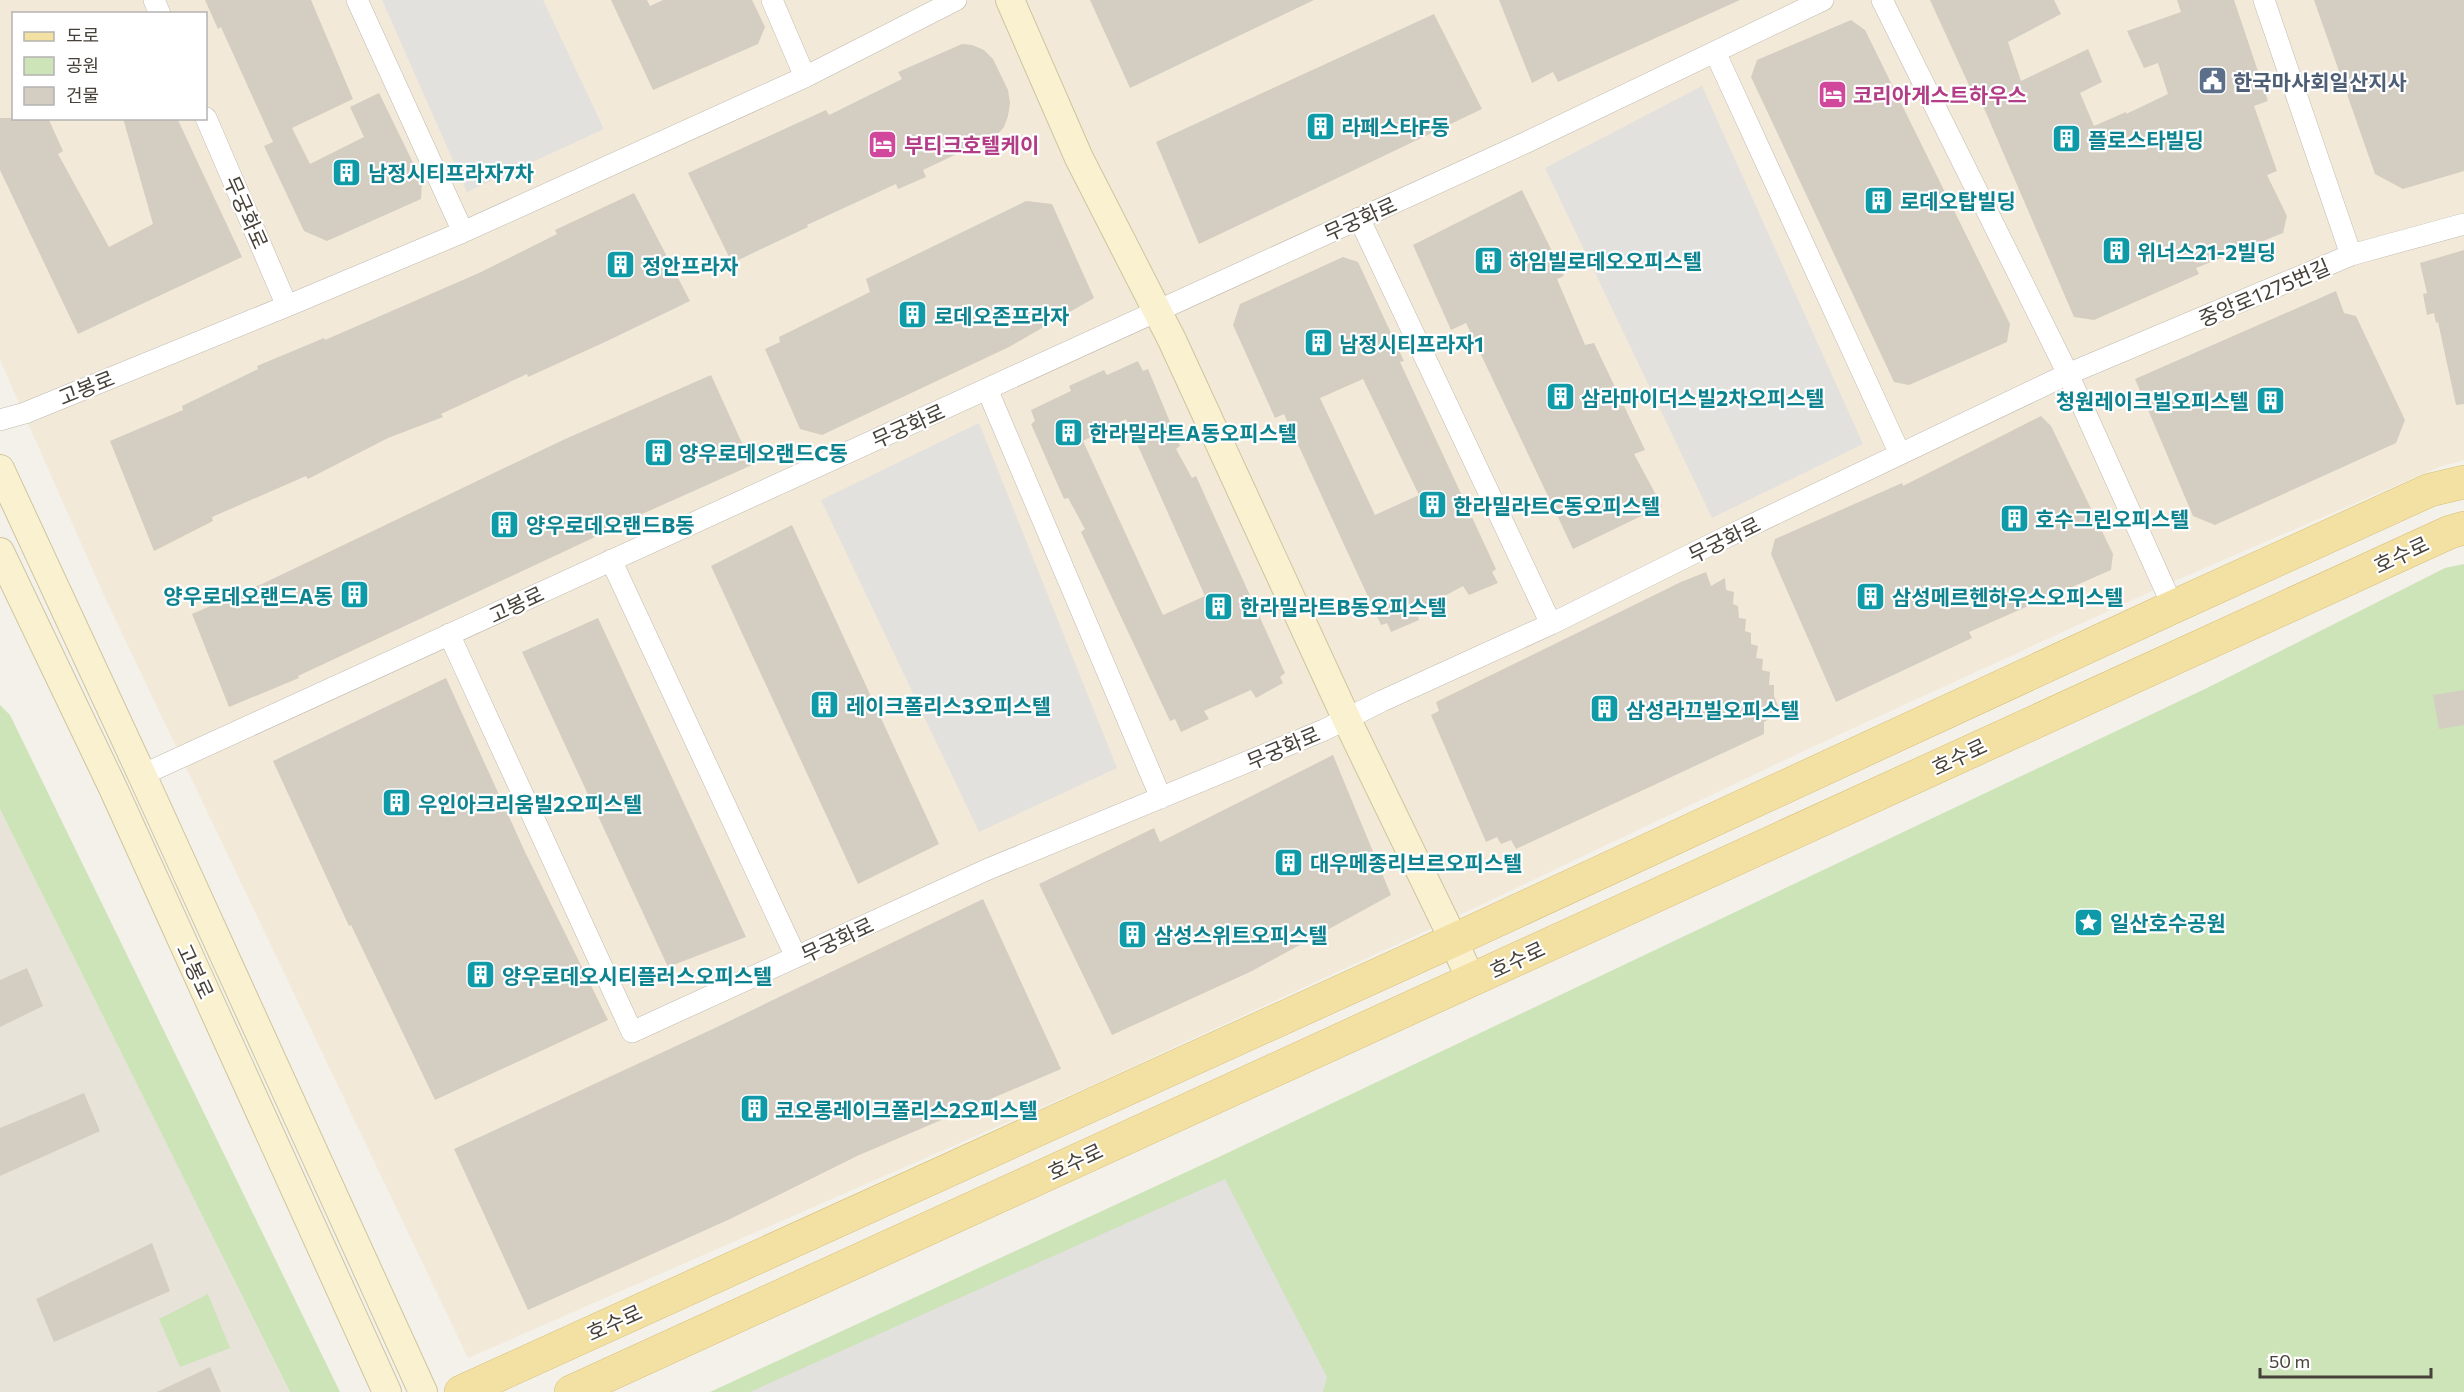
<svg xmlns="http://www.w3.org/2000/svg" width="2464" height="1392" viewBox="0 0 2464 1392" font-family="Commissioner,'Noto Sans KR',sans-serif">
	<rect width="100%" height="100%" fill="#f3f1ea"/>
	<path fill="#e7e3d9" d="M0,809L290,1392H0Z"/>
	<path fill="#f2e9d8" fill-rule="evenodd" d="M0,0H2464V460L2439,467L2163,586L1812,747L1445,922L1099,1082L468,1358L107,602L0,360ZM14,14H206V118H14Z"/>
	<path fill="#cde3b8" d="M2464,564V1392H710L1221,1156L2207,688L2445,568Z
		M0,705L10,715L340,1392H290L0,809Z
		M208,1294L230,1348L180,1367L159,1319Z"/>
	<path fill="#e3e1de" d="M382,0H543L604,129L467,192Z
		M1702,86L1863,444L1712,518L1545,168Z
		M979,423L1117,768L979,832L821,500Z
		M1225,1179L1327,1377L1323,1392H750Z"/>
	<path fill="#d4cdc1" fill-rule="evenodd" d="M205,0H311L353,99L292,128L310,164L364,137L350,107L379,93L422,181L421,199L327,241L304,231L264,146L273,142L221,27L218,29Z
		M611,0H647L650,6L663,0H752L765,27L758,44L653,90Z
		M1090,0H1314L1130,88Z
		M1499,0H1740L1558,82L1553,72L1532,83Z
		M1930,0H2054L2061,14L2008,42L2021,81L2088,49L2102,82L2080,93L2094,126L2126,112V114L2168,94L2158,63L2144,68L2127,31L2181,12L2177,0H2234L2268,101L2254,106L2277,171L2267,175L2287,216L2283,233L2196,268L2199,274L2094,320L2074,317L1977,92L1973,94Z
		M2314,0H2464V171L2403,189L2375,174Z
		M1434,14L1482,109L1199,244L1156,142Z
		M1851,20L1865,30L2010,324L2007,342L1909,385L1894,382L1751,77L1757,60Z
		M962,44L972,45L984,50L993,59L1008,90L1010,103L1008,116L1004,127L997,135L923,170L926,177L898,189L896,184L807,225L808,227L732,263L688,173L826,110L829,115L902,79L898,72Z
		M0,118H48L63,151L58,154L109,247L153,224L123,118H177L242,257L78,334L0,170Z
		M1522,190L1564,276L1557,279L1585,345L1594,343L1645,450L1634,454L1662,506L1573,549L1466,323L1451,330L1413,245Z
		M634,193L690,301L605,342L528,377L527,374L441,414L443,417L388,438L308,479L306,476L212,517L213,521L154,551L110,441L183,410L182,406L258,369L257,366L324,338L325,340L479,273L557,234L555,230Z
		M1026,201L1052,204L1094,298L1009,347L822,435L800,429L765,349L780,342L779,337L870,292L866,279Z
		M2464,250V404L2456,405L2438,322L2436,323L2434,313L2427,315L2423,294L2427,293L2420,263Z
		M1343,257L1358,262L1404,361L1400,362L1496,569L1492,572L1498,583L1469,595L1463,586L1417,611L1419,620L1391,632L1387,623L1381,625L1284,414L1275,418L1233,325L1240,304ZM1363,379L1419,495L1375,515L1320,398Z
		M2336,291L2344,313L2356,316L2405,420L2396,443L2215,525L2193,516L2135,379Z
		M1138,361L1143,371L1148,369L1180,446L1176,449L1192,478L1196,476L1285,673L1280,677L1283,683L1256,698L1251,690L1204,711L1209,719L1181,732L1175,719L1170,721L1081,532L1085,529L1068,498L1064,499L1031,424L1035,421L1031,410L1071,391L1069,386L1104,370L1107,375ZM1126,419L1205,596L1163,615L1083,441Z
		M711,375L752,465L595,535V537L298,676L299,678L229,707L192,614L262,584L563,440Z
		M2041,416L2051,426L2113,554L2111,570L1969,632L1972,638L1836,702L1771,554L1775,539L1902,483L1903,486Z
		M792,525L939,844L858,884L711,566Z
		M1706,572L1711,586L1725,578L1726,590L1734,592L1733,604L1738,606L1739,618L1746,619L1745,631L1751,633V644L1758,646L1756,658L1763,659L1762,670L1770,672L1769,685H1774V696L1778,706H1771L1773,717L1764,722V734L1516,849L1511,840L1501,844L1497,837L1486,842L1431,715L1439,711L1436,702L1681,582Z
		M598,618L746,937L668,967L522,652Z
		M446,678L525,852L608,1020L435,1100L351,925L349,926L273,761Z
		M2464,690V725L2439,729L2433,695Z
		M1333,755L1391,895L1252,971L1112,1035L1039,884L1154,828L1160,842Z
		M983,899L1061,1069L857,1156L730,1219L528,1310L454,1149L717,1027Z
		M27,968L43,1006L0,1027V980Z
		M84,1093L100,1131L0,1176V1128Z
		M152,1243L170,1291L54,1342L36,1299Z
		M210,1367L221,1392H157Z"/>
	<g fill="none" stroke-linecap="round" stroke-linejoin="round">
		<defs>
			<path id="street" d="M154,0L160,14
				M357,0L463,232
				M772,0L805,77
				M1882,0L2068,374L2173,607
				M2264,0L2351,255
				M1715,52L1900,454
				M206,118L287,306
				M1359,218L1551,624
				M987,389L1161,798
				M0,420L25,413L287,306L463,232L805,77L956,0
				M611,560L796,957
				M449,634L632,1032L986,870L1324,730L1382,701L1551,624L1716,542L2068,374L2351,255L2464,224
				M142,775L1527,142L1823,0"/>
			<path id="secondary" d="M1010,0L1079,158L1172,340L1347,720L1445,922L1471,980
				M0,469L142,775L423,1392
				M0,552L113,788L387,1392"/>
			<path id="primary" d="M461,1392L1452,941L2173,607L2430,490L2464,482
				M571,1392L2450,532L2464,528"/>
		</defs>
		<use href="#street" stroke="#beb9ae" stroke-width="22"/>
		<use href="#secondary" stroke="#cec59f" stroke-width="30"/>
		<use href="#primary" stroke="#d7bf75" stroke-width="34"/>
		<use href="#street" stroke="#fff" stroke-width="21"/>
		<use href="#secondary" stroke="#f9f1cf" stroke-width="28"/>
		<use href="#primary" stroke="#f3e1a4" stroke-width="33"/>
	</g>
	<defs>
		<symbol id="civic-square" viewBox="-11 -11 22 22"><rect x="-9" y="-9" width="18" height="18" rx="4" fill="#5c6f8a" stroke="#fff"/><path d="M-.6-6.5H3V-4.5H.6V-3L4-1V1h2V6H-6V1h2V-1L-.6-3ZM-1.2 2.5V6h2.4V2.5Z" fill="#fff"/></symbol>
		<symbol id="hotel-square" viewBox="-11 -11 22 22"><rect x="-9" y="-9" width="18" height="18" rx="4" fill="#d1479c" stroke="#fff"/><path d="M-6-4.5h1.5V1H6V5H4.5V3h-9V5H-6ZM-4 0a1.8 1.8 0 1 1 3.6 0ZM.5 0V-2.5h3Q6-2.5 6 0Z" fill="#fff"/></symbol>
		<symbol id="building-square" viewBox="-11 -11 22 22"><rect x="-9" y="-9" width="18" height="18" rx="4" fill="#0f9aa8" stroke="#fff"/><path d="M-4-6H4V6H1V3H-1V6H-4ZM-2.5-4.3h1.7v1.8h-1.7ZM.8-4.3h1.7v1.8H.8ZM-2.5-1h1.7V.8h-1.7ZM.8-1h1.7V.8H.8Z" fill="#fff"/></symbol>
		<symbol id="sight-square" viewBox="-11 -11 22 22"><rect x="-9" y="-9" width="18" height="18" rx="4" fill="#0f9aa8" stroke="#fff"/><path d="M0-6L1.8-2.2L6-1.7L2.9 1.2L3.7 5.4L0 3.3L-3.7 5.4L-2.9 1.2L-6-1.7L-1.8-2.2Z" fill="#fff"/></symbol>
	</defs>
	<g fill-rule="evenodd">
		<use href="#civic-square" x="2196" y="64" width="33" height="33"/>
		<use href="#hotel-square" x="1816" y="78" width="33" height="33"/>
		<use href="#building-square" x="1304" y="110" width="33" height="33"/>
		<use href="#building-square" x="2050" y="122" width="33" height="33"/>
		<use href="#hotel-square" x="866" y="128" width="33" height="33"/>
		<use href="#building-square" x="330" y="156" width="33" height="33"/>
		<use href="#building-square" x="1862" y="184" width="33" height="33"/>
		<use href="#building-square" x="2100" y="234" width="33" height="33"/>
		<use href="#building-square" x="1472" y="244" width="33" height="33"/>
		<use href="#building-square" x="604" y="248" width="33" height="33"/>
		<use href="#building-square" x="896" y="298" width="33" height="33"/>
		<use href="#building-square" x="1302" y="326" width="33" height="33"/>
		<use href="#building-square" x="1544" y="380" width="33" height="33"/>
		<use href="#building-square" x="2254" y="384" width="33" height="33"/>
		<use href="#building-square" x="1052" y="416" width="33" height="33"/>
		<use href="#building-square" x="642" y="436" width="33" height="33"/>
		<use href="#building-square" x="1416" y="488" width="33" height="33"/>
		<use href="#building-square" x="1998" y="502" width="33" height="33"/>
		<use href="#building-square" x="488" y="508" width="33" height="33"/>
		<use href="#building-square" x="338" y="578" width="33" height="33"/>
		<use href="#building-square" x="1854" y="580" width="33" height="33"/>
		<use href="#building-square" x="1202" y="590" width="33" height="33"/>
		<use href="#building-square" x="808" y="688" width="33" height="33"/>
		<use href="#building-square" x="1588" y="692" width="33" height="33"/>
		<use href="#building-square" x="380" y="786" width="33" height="33"/>
		<use href="#building-square" x="1272" y="846" width="33" height="33"/>
		<use href="#sight-square" x="2072" y="906" width="33" height="33"/>
		<use href="#building-square" x="1116" y="918" width="33" height="33"/>
		<use href="#building-square" x="464" y="958" width="33" height="33"/>
		<use href="#building-square" x="738" y="1092" width="33" height="33"/>
	</g>
	<g text-anchor="middle" dominant-baseline="central" stroke-width="4.5" stroke-linejoin="round" paint-order="stroke">
		<g font-size="21" font-weight="bold" fill="#4e5e75" stroke="#fff" text-anchor="start">
			<text x="2233" y="81">한국마사회일산지사</text>
		</g>
		<g font-size="21" font-weight="bold" fill="#b23c85" stroke="#fff" text-anchor="start">
			<text x="1853" y="94">코리아게스트하우스</text>
			<text x="904" y="144">부티크호텔케이</text>
		</g>
		<g font-size="21" font-weight="bold" fill="#0d838f" stroke="#fff" text-anchor="start">
			<text x="1341" y="126">라페스타F동</text>
			<text x="2088" y="139">플로스타빌딩</text>
			<text x="368" y="172">남정시티프라자7차</text>
			<text x="1900" y="200">로데오탑빌딩</text>
			<text x="2137" y="251">위너스21-2빌딩</text>
			<text x="1509" y="260">하임빌로데오오피스텔</text>
			<text x="642" y="265">정안프라자</text>
			<text x="934" y="315">로데오존프라자</text>
			<text x="1339" y="343">남정시티프라자1</text>
			<text x="1581" y="397">삼라마이더스빌2차오피스텔</text>
			<text x="2249" y="400" text-anchor="end">청원레이크빌오피스텔</text>
			<text x="1089" y="432">한라밀라트A동오피스텔</text>
			<text x="679" y="452">양우로데오랜드C동</text>
			<text x="1453" y="505">한라밀라트C동오피스텔</text>
			<text x="2035" y="518">호수그린오피스텔</text>
			<text x="526" y="524">양우로데오랜드B동</text>
			<text x="333" y="595" text-anchor="end">양우로데오랜드A동</text>
			<text x="1892" y="596">삼성메르헨하우스오피스텔</text>
			<text x="1240" y="606">한라밀라트B동오피스텔</text>
			<text x="846" y="705">레이크폴리스3오피스텔</text>
			<text x="1626" y="709">삼성라끄빌오피스텔</text>
			<text x="418" y="803">우인아크리움빌2오피스텔</text>
			<text x="1310" y="862">대우메종리브르오피스텔</text>
			<text x="2110" y="922">일산호수공원</text>
			<text x="1154" y="934">삼성스위트오피스텔</text>
			<text x="502" y="975">양우로데오시티플러스오피스텔</text>
			<text x="775" y="1109">코오롱레이크폴리스2오피스텔</text>
		</g>
		<g font-size="21" fill="#474239" stroke="#fff">
			<text transform="translate(247 212) rotate(66)">무궁화로</text>
			<text transform="translate(1360 218) rotate(-24)">무궁화로</text>
			<text transform="translate(2264 292) rotate(-23)">중앙로1275번길</text>
			<text transform="translate(86 387) rotate(-22)">고봉로</text>
			<text transform="translate(908 425) rotate(-24)">무궁화로</text>
			<text transform="translate(1724 539) rotate(-26)">무궁화로</text>
			<text transform="translate(2401 554) rotate(-25)">호수로</text>
			<text transform="translate(516 604) rotate(-25)">고봉로</text>
			<text transform="translate(1283 747) rotate(-23)">무궁화로</text>
			<text transform="translate(1959 756) rotate(-25)">호수로</text>
			<text transform="translate(837 939) rotate(-25)">무궁화로</text>
			<text transform="translate(1517 959) rotate(-25)">호수로</text>
			<text transform="translate(196 971) rotate(65)">고봉로</text>
			<text transform="translate(1075 1161) rotate(-25)">호수로</text>
			<text transform="translate(614 1322) rotate(-24)">호수로</text>
		</g>
	</g>
	<rect x="12" y="12" width="195" height="108" fill="#ffffff" stroke="#b5b3b0" stroke-width="1.5"/>
	<rect x="24" y="32" width="30" height="9" fill="#f3e1a4" stroke="#b5b3b0" stroke-width="1.5"/>
	<text x="66" y="42" font-size="18" fill="#474239">도로</text>
	<rect x="24" y="57" width="30" height="18" fill="#cde3b8" stroke="#b5b3b0" stroke-width="1.5"/>
	<text x="66" y="72" font-size="18" fill="#474239">공원</text>
	<rect x="24" y="87" width="30" height="18" fill="#d4cdc1" stroke="#b5b3b0" stroke-width="1.5"/>
	<text x="66" y="102" font-size="18" fill="#474239">건물</text>
	<path d="M2260 1368v9h171v-9" fill="none" stroke="#474239" stroke-width="3"/>
	<text x="2269" y="1368" font-size="18" fill="#474239" stroke="#ffffff" stroke-width="4.5" paint-order="stroke">50 m</text>
</svg>
